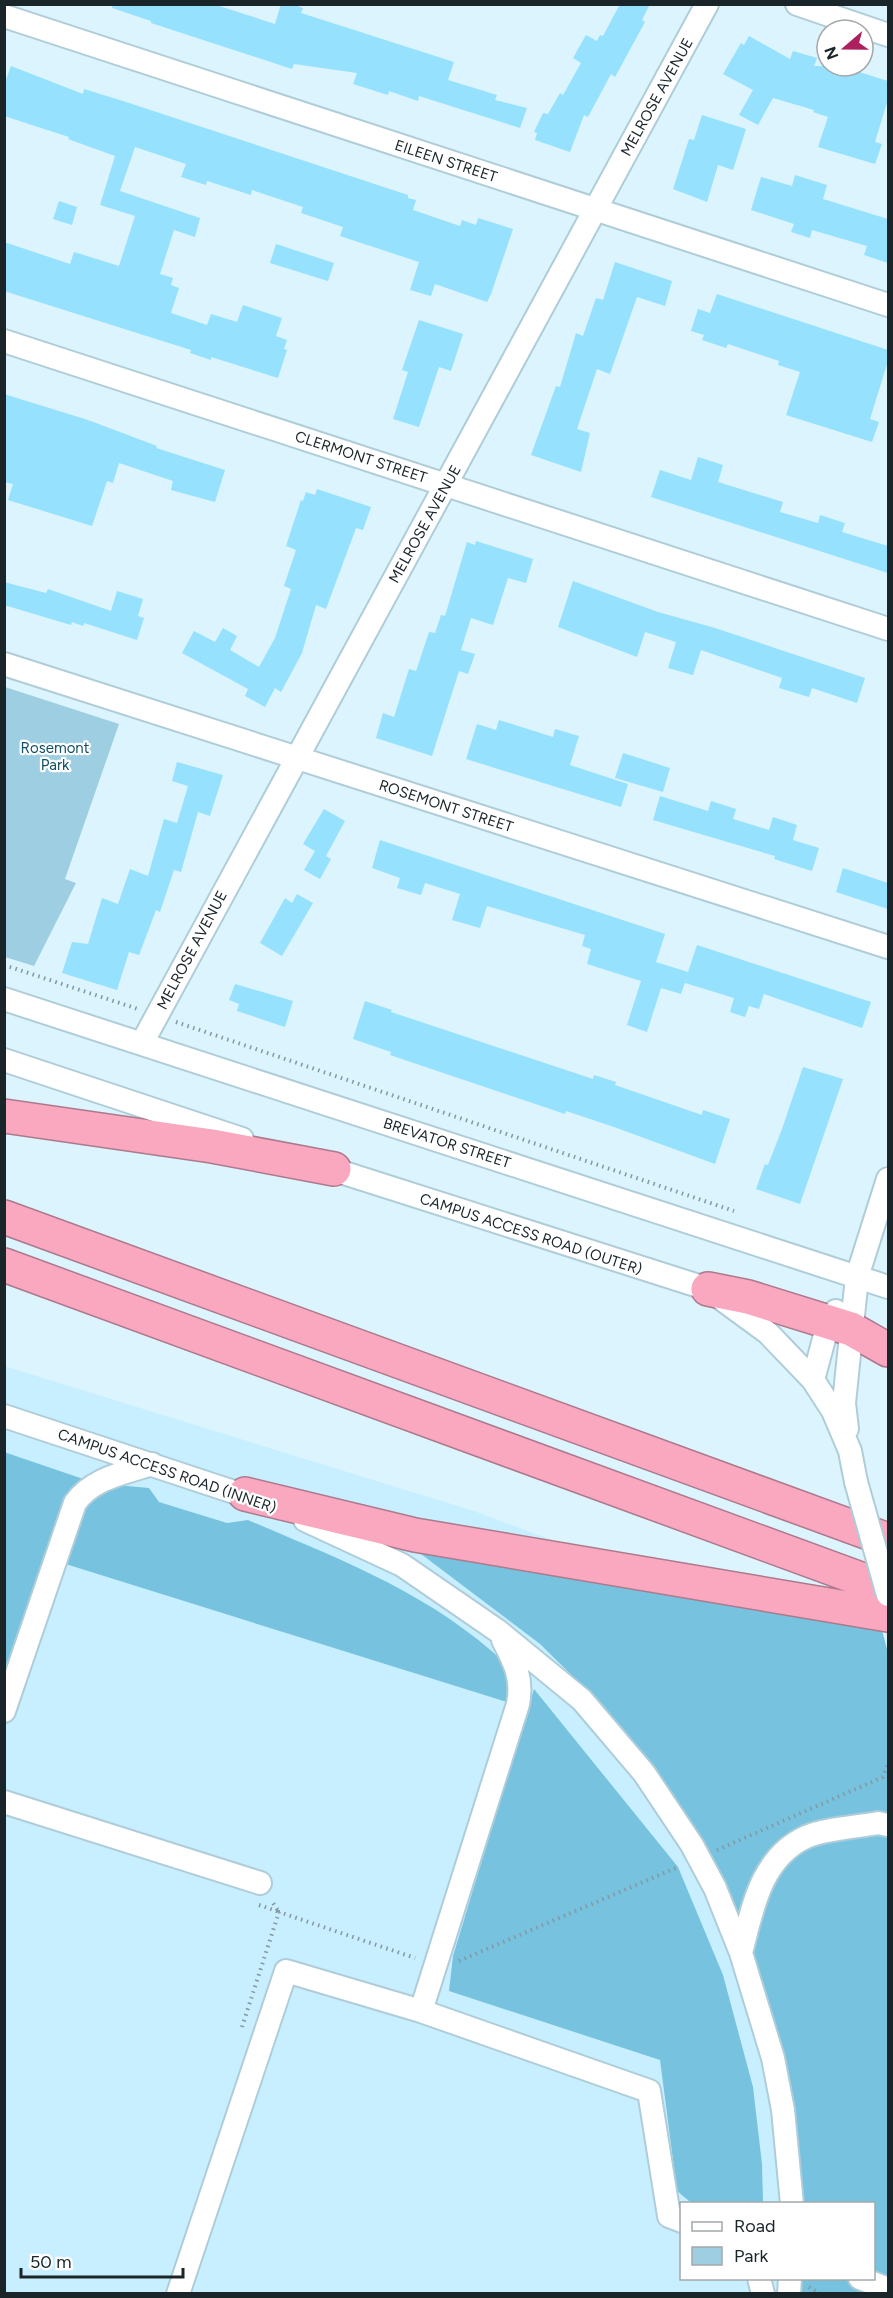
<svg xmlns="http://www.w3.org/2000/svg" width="893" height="2298" viewBox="0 0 893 2298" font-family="Figtree,sans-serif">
	<rect width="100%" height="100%" fill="#dcf4fe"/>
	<path fill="#c8efff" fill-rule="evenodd" d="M4,1366L474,1511L888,1665V2293H5ZM682,2204H874V2278H682Z"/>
	<path fill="#9ecee1" d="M5,687L119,724L65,879L76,883L34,966L5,957Z"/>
	<path fill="#77c3df" d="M4,1452L95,1483L149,1488L159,1502L227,1523L248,1520C341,1560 431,1593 506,1664L510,1703L56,1561L5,1711Z
		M422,1547L882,1630L888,1653V2293H784L788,2279L874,2278V2204L792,2203L773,2058L715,1888L660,1777L603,1706L540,1644L421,1554Z
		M534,1689L678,1867L723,1975L753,2087L762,2164L763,2203H698L689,2201L677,2191L660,2060L449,1991L453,1956Z"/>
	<path fill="#95e1fe" d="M113,4H213L275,24L281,4H292L303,8L301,13L454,62L448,80L497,95L495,100L527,108L520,128L419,96L418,101L389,91L388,95L353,84L357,73L294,64L292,69L151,23V21L112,8Z
		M620,4H650L642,20L645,22L615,77L611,74L588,117L584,115L570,152L535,140L537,133L534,132L543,113L548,114L560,93L563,95L581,63L573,58L586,35L597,41L600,35L603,36Z
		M749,36L790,59L793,51L817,58L814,66H840L888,81V99L875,142L882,144L875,164L818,147L828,117L813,112L814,110L773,98L758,125L739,115L753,90L723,74L741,43L744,45Z
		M11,66L83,94L84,89L123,101L408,195V198L416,200L413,210L460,226L462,220L476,225L478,218L513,229L491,294L487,302L435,284L431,296L410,290L419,262L340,236L343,227L301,213L303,207L252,190L251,195L207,181L206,185L181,177L186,164L135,147L120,191L200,218L195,237L174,230L160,274L173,278L171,285L179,288L171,313L207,325L211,314L237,322L243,305L282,318L276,336L287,340L284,349L287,350L278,378L211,357V360L190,353L191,350L4,291V242L70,264L74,252L119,266L135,216L100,205L115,156L68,139L69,137L4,116V85Z
		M702,115L746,129L733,170L718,165L707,202L673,189L689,139L694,140Z
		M795,175L827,185L823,199L888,219V263L864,255L867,246L812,230L810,238L791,232L794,224L751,210L761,177L792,186Z
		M59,201L77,207L72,225L53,219Z
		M276,244L334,263L328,281L270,263Z
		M615,262L672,281L665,306L637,297L610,374L597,369L577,429L590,433L581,472L531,455L556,386L560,387L576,333L583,336L596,298L603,300Z
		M717,294L888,350V361L870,419L879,422L872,442L786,415L800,372L778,365L779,361L728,344L726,348L702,340L704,335L691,331L698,309L710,313Z
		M419,320L463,334L451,371L439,367L419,427L393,419L408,372L402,370Z
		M4,394L88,420L157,446L156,448L225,470L215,502L171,490L173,481L119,463L113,483L107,481L92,526L8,500L13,484L4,482Z
		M698,457L723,465L718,482L783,502L780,512L818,523L820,515L845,523L842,532L888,546V573L651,497L660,470L691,480Z
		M317,489L371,507L363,530L356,528L326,609L316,605L302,653L281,692L275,688L265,707L245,696L248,689L182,653L194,631L215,642L223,628L237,636L230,650L259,667L275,638L291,589L284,586L296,550L286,546L301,500L303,501L306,492L315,495Z
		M476,541L533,559L526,583L508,578L493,625L471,618L461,650L475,654L468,674L459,671L432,756L376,738L383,713L394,717L409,669L416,671L429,632L435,633L441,615L445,616L467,542L475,545Z
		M573,581L658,612L715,628L865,678L857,703L812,688L809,697L779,688L782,678L701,650L693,675L668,668L676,642L645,632L637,657L558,627Z
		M4,582L46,593L48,589L111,611L117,591L143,599L138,616L144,618L137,640L84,623L83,626L72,622L71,625L4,605Z
		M499,720L553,737L555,729L579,736L570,765L628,784L621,807L466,759L477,724L496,730Z
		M623,753L670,768L663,792L615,778Z
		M177,762L223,775L210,816L198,812L181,872L174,870L160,912L156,910L139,955L129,952L117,990L62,973L72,942L88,944L102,898L118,904L130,869L148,876L164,819L177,823L188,786L172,781Z
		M660,796L708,811L711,801L736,809L733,819L769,830L773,817L797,825L793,840L819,848L812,871L774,859L775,856L653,820Z
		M324,809L345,821L326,856L331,859L320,879L304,870L315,851L303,844Z
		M380,840L665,934L656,962L688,972L697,945L871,1002L862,1028L764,994L759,1009L749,1006L745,1017L730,1012L734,998L685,983L688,974L681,994L661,988L647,1032L627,1025L641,981L587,964L591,949L582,946L585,935L487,906L480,928L452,920L460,894L425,883L421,895L397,888L400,878L372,868Z
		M843,868L888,883V909L836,892Z
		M297,894L313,903L282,956L260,943L285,898L292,903Z
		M235,984L293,1001L285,1027L237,1011L239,1004L229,1000Z
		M365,1001L392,1010L391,1012L593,1079L594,1075L616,1082L615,1085L702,1115L703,1110L730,1119L715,1164L614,1127L566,1111L565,1114L390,1055L391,1052L353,1039Z
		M803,1067L843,1079L800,1204L756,1189L765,1164L768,1165L782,1129Z"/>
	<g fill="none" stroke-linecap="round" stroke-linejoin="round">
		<defs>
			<path id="minor" d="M797,4L888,35
				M4,16L888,305
				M4,341L888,629
				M4,664L888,947
				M4,999L888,1287
				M142,1043L707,4
				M4,1060L242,1139
				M319,1165L708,1289L768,1333L813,1380L833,1411L850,1451L856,1482
				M813,1380L828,1324L836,1311
				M4,1416L258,1500
				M847,1429L844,1403L857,1277L888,1179
				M305,1520L402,1565L498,1631L582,1700L644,1773L692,1845L715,1888L741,1953L773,2058L783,2110L792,2204
				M503,1640C515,1663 523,1679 518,1704L421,2011L649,2091L669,2216L682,2221
				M4,1711L75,1503C92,1478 125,1473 152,1464
				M4,1802L260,1883
				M741,1953C752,1911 760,1858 806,1837C824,1829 857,1827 878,1823L888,1825
				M759,2278L763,2294
				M860,2278L888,2289
				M178,2294L286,1971L421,2011
				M789,2294L790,2278"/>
			<path id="highway" d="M4,1116L212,1146L334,1169
				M4,1217L888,1540
				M4,1265L888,1589
				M708,1289L748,1297L851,1329L888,1350
				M245,1494L415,1535L888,1615"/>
		</defs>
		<use href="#minor" stroke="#afcdd9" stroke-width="26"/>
		<use href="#highway" stroke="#ac7a8c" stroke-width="36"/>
		<path stroke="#85979f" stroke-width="4" stroke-dasharray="1.5 4.5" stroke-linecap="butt" d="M4,965L138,1009
			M176,1022L734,1211
			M717,1850L883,1777L888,1763
			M259,1905L279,1912L271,1900
			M459,1961L678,1867
			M242,2027L279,1912L415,1958
			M809,2287L821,2294"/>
		<use href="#minor" stroke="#fff" stroke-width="22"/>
		<use href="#highway" stroke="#faa7c0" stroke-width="33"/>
		<defs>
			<path id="minor-bridge" d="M856,1482L888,1595"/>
		</defs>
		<use href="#minor-bridge" stroke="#afcdd9" stroke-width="26" stroke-linecap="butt"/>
		<use href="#minor-bridge" stroke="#fff" stroke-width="22"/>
	</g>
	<g text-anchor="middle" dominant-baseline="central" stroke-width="4.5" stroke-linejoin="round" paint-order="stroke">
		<g font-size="15" fill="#1a252a" stroke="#fff">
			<text transform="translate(657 97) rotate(-61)">MELROSE AVENUE</text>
			<text transform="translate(446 161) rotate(18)">EILEEN STREET</text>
			<text transform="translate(361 457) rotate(18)">CLERMONT STREET</text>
			<text transform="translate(425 524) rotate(-61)">MELROSE AVENUE</text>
			<text transform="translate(446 806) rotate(18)">ROSEMONT STREET</text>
			<text transform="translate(192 950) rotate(-62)">MELROSE AVENUE</text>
			<text transform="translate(447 1143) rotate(18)">BREVATOR STREET</text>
			<text transform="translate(531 1234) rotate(18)">CAMPUS ACCESS ROAD (OUTER)</text>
			<text transform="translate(167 1471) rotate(19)">CAMPUS ACCESS ROAD (INNER)</text>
		</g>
		<g font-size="15" fill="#105064" stroke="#fff">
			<text x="55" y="748">Rosemont<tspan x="55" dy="17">Park</tspan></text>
		</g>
	</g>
	<rect width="893" height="2298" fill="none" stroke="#1a252a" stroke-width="12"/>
	<rect x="680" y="2202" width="195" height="78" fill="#ffffff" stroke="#a3a8aa" stroke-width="1.5"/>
	<rect x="692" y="2222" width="30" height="9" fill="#ffffff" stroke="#a3a8aa" stroke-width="1.5"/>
	<text x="734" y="2232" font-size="18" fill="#1a252a">Road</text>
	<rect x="692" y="2247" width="30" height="18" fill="#9ecee1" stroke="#a3a8aa" stroke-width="1.5"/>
	<text x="734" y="2262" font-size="18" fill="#1a252a">Park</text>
	<g transform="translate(845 48) rotate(250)"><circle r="28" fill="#ffffff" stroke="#a3a8aa" stroke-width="1.5"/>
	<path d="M0-4.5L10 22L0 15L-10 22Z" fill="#ac205e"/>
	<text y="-9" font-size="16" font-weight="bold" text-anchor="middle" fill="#1a252a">N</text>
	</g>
	<path d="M21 2268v9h162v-9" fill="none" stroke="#1a252a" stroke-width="3"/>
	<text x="30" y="2268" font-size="18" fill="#1a252a" stroke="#ffffff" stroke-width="4.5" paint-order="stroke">50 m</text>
</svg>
